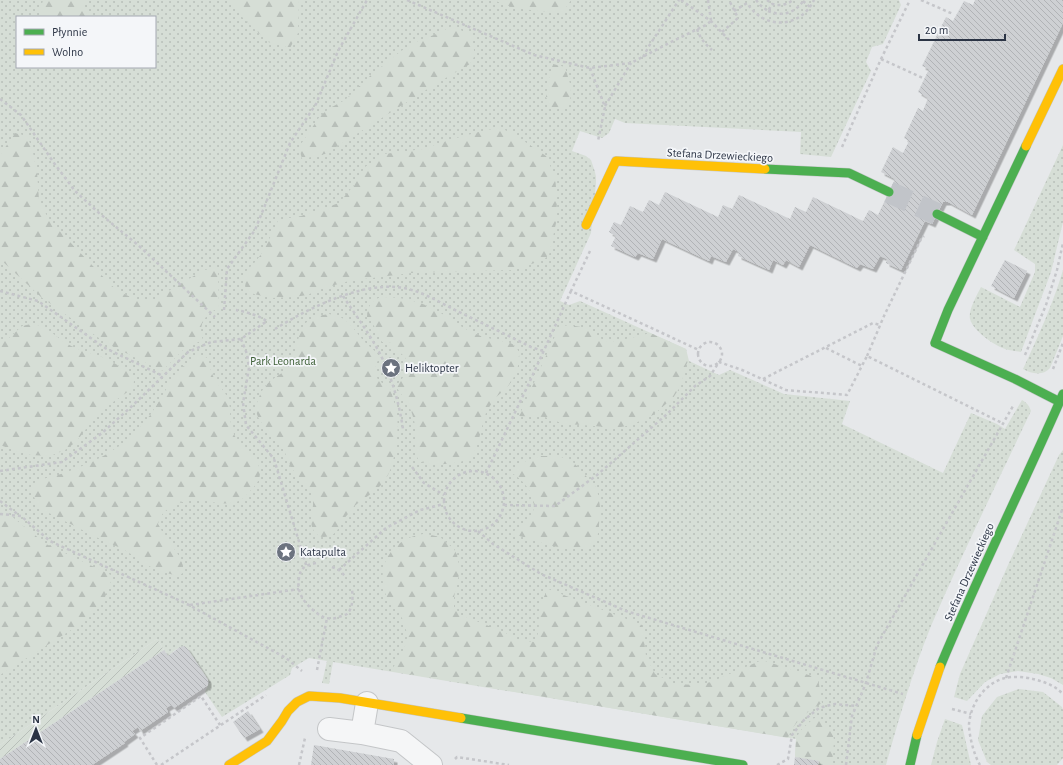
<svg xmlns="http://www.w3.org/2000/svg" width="1063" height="765" viewBox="0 0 1063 765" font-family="'Alegreya Sans',sans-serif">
	<defs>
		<pattern id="grass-dots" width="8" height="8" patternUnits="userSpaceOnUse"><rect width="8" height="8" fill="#d6ded6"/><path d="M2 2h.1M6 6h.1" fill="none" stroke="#b8bfb9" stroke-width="1.8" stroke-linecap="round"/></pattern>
		<pattern id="forest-firs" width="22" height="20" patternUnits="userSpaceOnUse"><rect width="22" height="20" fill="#d6ded6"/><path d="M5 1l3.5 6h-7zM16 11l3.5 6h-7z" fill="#b8bfb9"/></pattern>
		<pattern id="garden-furrows" width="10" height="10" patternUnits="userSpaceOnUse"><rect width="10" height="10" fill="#d6ded6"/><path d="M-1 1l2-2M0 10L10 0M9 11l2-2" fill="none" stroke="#b8bfb9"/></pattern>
		<pattern id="building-back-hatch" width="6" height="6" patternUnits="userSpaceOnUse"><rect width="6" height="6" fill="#ced0d3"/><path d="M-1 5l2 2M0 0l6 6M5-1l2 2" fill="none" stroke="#b1b3b6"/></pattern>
		<filter id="shadow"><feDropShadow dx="3.5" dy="3.5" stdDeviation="0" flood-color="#0004"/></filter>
	</defs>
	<rect width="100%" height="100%" fill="#e6e8ea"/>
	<path fill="url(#grass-dots)" fill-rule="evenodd" d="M0,0H899L901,5L883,44L872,47L866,62L871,71L831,157L800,154L801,132L625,123L615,119L609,133L602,138L580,131L572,151L586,156L591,160L595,172L596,177V183L591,233L560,301L569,305L580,301L686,349L689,361L719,375L730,370L784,394L850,401L842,424L943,473L971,413L997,424L1005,429L1022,400C1027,403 1029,405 1031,411C997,483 962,554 931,626C913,671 899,718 886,765H818L819,761L795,757L796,739L333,662L329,684L322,683L327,661L309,658L292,668L290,675L222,717L205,692L209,683L208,680L187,648C180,645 174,651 168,656L157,639L0,745ZM17,17H155V67H17Z
		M1063,145V222L1051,272L1021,352C1017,351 1013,351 1009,350C997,348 973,331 970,319C968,310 977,295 981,287L1020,307L1035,272V264L1014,250Z
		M1063,270V336L1050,368C1043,376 1032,374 1023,369C1038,337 1053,304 1063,270Z
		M1063,450V685L1051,678L1038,674L1018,671L1000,674L985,682L967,701L954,697L960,674L1008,565L1059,455Z
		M1019,689L1043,692L1062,707L1063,710V758L1057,765H991L987,762L978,740L982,716L997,697Z
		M945,719L962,725L971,765H931L937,742Z"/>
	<path fill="url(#forest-firs)" d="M43,0H83L88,17H41V8Z
		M229,0H299L298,33L290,48L268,42L241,16Z
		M493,0H571L563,12H547L514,8Z
		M452,26L471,35L475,55L470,64L437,83L325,154L302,159L299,147L320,116L330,108L345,100L371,75L401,51L418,41L439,33Z
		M553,64L565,67L571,87L570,104L553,111L546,97L548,82Z
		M501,128L515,135L546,156L555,177L557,198L556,223L549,255L543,260L514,270L411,273L349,281L324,288L307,295L294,297L271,298L254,294L249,292L246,288L245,282V276L247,270L257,260L263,251L276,226L278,220L301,216L339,203L354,185L365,167L384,154L423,149L449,140L486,130Z
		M15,133L27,136L32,148L37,172L39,200L49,220L111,285L117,290L126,295L138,300H153L204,270L218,268L219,308C205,313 197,326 203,340L185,348L162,371L106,343L41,297L0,259V155Z
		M382,297C405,297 424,302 444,315C455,322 465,330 476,334C487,339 499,340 510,343C527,349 517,374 509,385C505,391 498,394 494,400C491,404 488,409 486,413C481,425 479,450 470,458C463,464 427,467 420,461C413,455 417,441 416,432C415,422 412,411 407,403C404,396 398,392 396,385C409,375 413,353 393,351L392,343L382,342L371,320L367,317C367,307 372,299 382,297Z
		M329,314C348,317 351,326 362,339C368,346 375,350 380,357C371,370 374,382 390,386C392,396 396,406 397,416C399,430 395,462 388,475C384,482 378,489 372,493C366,498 358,502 353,508C350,512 346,516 343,520C339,528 335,537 324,537C320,537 317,535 314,531C307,520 316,508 312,496C309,484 298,478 291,467C287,460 286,452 281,445C272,430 250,421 258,400C260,394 263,388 267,384C277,375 286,373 293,359C302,335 295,318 329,314Z
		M31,324L43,326L64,342L75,348L105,358L130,372L133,377L134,382L132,387L129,391L106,407L96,416L76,442L65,450L50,456L31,455L19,452L0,445V343L9,338L22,326Z
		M569,325L587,328L597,337L609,342L631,338L650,333L686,349L688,361L684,370L682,384L673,398L653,415L631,425L616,428L583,425L564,424L545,417L519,416L559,327Z
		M202,355L207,358C210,364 210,370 213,376C216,384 225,390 228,399C232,410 228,422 234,434C237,441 242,449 248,454C253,458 258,461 259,467C262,476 258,483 252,489C248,493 244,499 239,501C225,506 213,502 200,500C189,499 177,503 168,509C162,513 160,517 158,524C160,527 161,530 163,533C169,544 186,559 183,573L177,576L154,569L123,549L104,541L45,511L37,504L32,492L35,482C43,478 52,477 61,474C88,465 114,453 135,433C140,427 146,420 151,414C162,398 181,358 202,355Z
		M541,456H559L574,463L597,488L600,507L599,525L597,541L588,549H573L552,546L510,533C514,531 518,529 522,527C545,509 531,484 510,472C520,462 528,460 541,456Z
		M0,507L46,544L113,576L105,597L93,611L71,630L0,675Z
		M423,534L431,535L440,537L454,549L457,555L460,570L454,597V607L461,615L504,632L518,640L534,642C541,632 538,625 539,614C539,605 544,597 548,589L642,625L646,656L655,674L675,684L697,685L711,682L762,660L818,678L822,703C808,711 793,722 788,738L391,671C396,663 408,645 407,635C406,627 402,616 397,609C394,605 389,603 387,598C374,567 391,539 423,534Z
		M814,718L823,722L832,730L834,740L832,765H818L819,761L795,757L796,739L800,731Z"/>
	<path fill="url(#garden-furrows)" d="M157,639L164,650L0,759V745Z"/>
	<path fill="url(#building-back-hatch)" filter="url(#shadow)" d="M975,0H1063V23L972,215L948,202H943L932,224L925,221L901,270L886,263L887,259L880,256L873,269L860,264L857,268L810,245L799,267L786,260L783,265L773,260L769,270L738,256L739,252L733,249L726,262L711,256L709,261L662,239L653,259L638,253L635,257L611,246L616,236L609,232L614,222L621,225L630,206L643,212L649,200L659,205L665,192L718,217L723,205L732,209L739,195L790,219L795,207L806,212L813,197L863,221L869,210L878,215L895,179L881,172L893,147L903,153L909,141L904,138L918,108L923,111L928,98L918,92L929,69L922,66L946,17L953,21L964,1L973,5Z
		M1005,260L1027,271L1014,298L991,286Z
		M184,646L187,648L208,680V685L174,708L171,705L166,708L168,712L140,731L138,727L132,731L135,734L124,742L125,743L92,765H0V759L164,650L168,656L180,647Z
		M248,711L260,729L244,738L233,722Z
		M314,745L394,759V765H311Z
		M795,757L819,761L818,765H794Z"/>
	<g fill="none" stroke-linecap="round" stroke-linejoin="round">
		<path stroke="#c1c4c9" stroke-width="22" stroke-dasharray="22 11" stroke-linecap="butt" d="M889,192L937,214"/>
		<defs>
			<path id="street" d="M329,729L362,733L401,741L431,765
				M362,733L367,703"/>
			<path id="fast" d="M1026,146L948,310L935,343L1015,379L1060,402
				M765,169L849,173L889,192
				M937,214L983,237
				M940,667C978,575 1023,486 1063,394
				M461,718L743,765
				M910,765L917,735"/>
			<path id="slow" d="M1026,146L1063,69
				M586,225L616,161L765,169
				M229,765L267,741L282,721L288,711L297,702L309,696L340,698L461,718"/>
		</defs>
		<use href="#street" stroke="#c4c6c8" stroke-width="24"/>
		<use href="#fast" stroke="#c4c6c8" stroke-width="10"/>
		<use href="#slow" stroke="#c4c6c8" stroke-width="10"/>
		<path stroke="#c5c6ca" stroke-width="2.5" stroke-dasharray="3 3" stroke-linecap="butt" d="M407,0L534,55L590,68L631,63L671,42L706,25L711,21
			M681,0L711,21L729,40
			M708,0L711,20
			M756,0L760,5L768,11L772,4C779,6 787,5 793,0
			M767,0L772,4
			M921,0L953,14
			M803,1L810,7
			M734,11L747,3C764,30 800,29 814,0
			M768,11C783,17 795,13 804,0
			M697,29C700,38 705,44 712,50
			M722,32L738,18L729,0
			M643,57L649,46L679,0
			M881,59L923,78
			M590,68L605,107L598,141L599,142
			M0,99L21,115L54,163L75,191L99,213L138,245L215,317
			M605,106L631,63
			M842,147L881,59L910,0
			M590,251L571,291L699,350
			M0,291L38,301L105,348L163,376
			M343,296C355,314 368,332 378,350C391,374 399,402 403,429
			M224,310L227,269L255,230L290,143L316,104L338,51L367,0
			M275,329C307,309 357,284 395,287C417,288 437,301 457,311C482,323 507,335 531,347L543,351
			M241,339L247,354L249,368L243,403L246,425L274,459L306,565
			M698 354a12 12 0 1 1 24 0a12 12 0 1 1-24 0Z
			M826,348L862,366
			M1025,355L1046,305L1057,270L1063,243
			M867,356L884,316L921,239L924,236
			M1053,369L1063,343
			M763,379L873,323L880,325
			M412,467L424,483L444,495
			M444 501a30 30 0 1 1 60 0a30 30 0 1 1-60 0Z
			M0,471L62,462L102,433L132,406L188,352L211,342L241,339L267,321C257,315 247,312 236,310
			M486,473L530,381L571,291
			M0,501L20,516
			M504,505L555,506L597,475L666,415L695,386L710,376L719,362L742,370L786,390L847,395L867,356L1004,424
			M0,514L21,516L50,541L189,605L286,658L302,671
			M478,531L493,544L541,574L626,611L903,694
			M316,563C306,565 300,568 299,578C296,594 306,605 318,614C320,615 322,616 323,617C328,619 335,619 339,617C341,616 345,615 347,614C353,608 353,597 352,590
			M332,567L339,570L346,577
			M339,570L386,528L420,510L444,504
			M190,605L299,589
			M317,670L327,618
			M1006,678L1063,507
			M952,709L971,714
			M455,759L457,757L509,765
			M157,765L140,738L201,696L220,725
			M161,765L266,695
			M299,765L305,738
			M777,765L788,759L792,735L804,720L819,708L826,706L835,704L856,706
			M846,765L852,716L866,683L877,645L1013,406
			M980,765C974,755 969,736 969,724C971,703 985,683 1005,678C1012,676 1026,677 1033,679C1045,682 1054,685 1063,694"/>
		<use href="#street" stroke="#f5f6f7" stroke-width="22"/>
		<use href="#fast" stroke="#4caf50" stroke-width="9"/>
		<use href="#slow" stroke="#ffc107" stroke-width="9"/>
		<defs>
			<path id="slow-bridge" d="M917,735L940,667"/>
		</defs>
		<use href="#slow-bridge" stroke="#c4c6c8" stroke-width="10" stroke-linecap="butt"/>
		<use href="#slow-bridge" stroke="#ffc107" stroke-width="9"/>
	</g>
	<defs>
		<symbol id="sight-disc" viewBox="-11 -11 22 22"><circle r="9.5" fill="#6c737f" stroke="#f4f6f9"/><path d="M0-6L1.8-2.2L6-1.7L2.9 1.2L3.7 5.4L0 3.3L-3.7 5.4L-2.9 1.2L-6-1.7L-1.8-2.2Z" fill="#fff"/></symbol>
	</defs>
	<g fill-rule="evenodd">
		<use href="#sight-disc" x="380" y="357" width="22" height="22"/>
		<use href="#sight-disc" x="275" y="541" width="22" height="22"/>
	</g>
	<g text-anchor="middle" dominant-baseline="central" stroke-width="3.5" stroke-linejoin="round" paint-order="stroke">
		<g font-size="12" fill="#2b3445" stroke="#f4f6f9">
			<text transform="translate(720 155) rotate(3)">Stefana Drzewieckiego</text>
			<text transform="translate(969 572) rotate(-66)">Stefana Drzewieckiego</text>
		</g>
		<g font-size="12" fill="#3f6138" stroke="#f4f6f9">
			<text x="283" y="361">Park Leonarda</text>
		</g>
		<g font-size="12" fill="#2b3445" stroke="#f4f6f9" text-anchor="start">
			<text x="405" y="368">Heliktopter</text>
			<text x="300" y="552">Katapulta</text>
		</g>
	</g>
	<rect x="16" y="16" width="140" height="52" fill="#f4f6f9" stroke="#a4a8b1"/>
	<rect x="24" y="29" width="20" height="6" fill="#4caf50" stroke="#a4a8b1"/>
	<text x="52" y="36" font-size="12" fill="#2b3445">Płynnie</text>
	<rect x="24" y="49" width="20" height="6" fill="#ffc107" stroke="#a4a8b1"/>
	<text x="52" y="56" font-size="12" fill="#2b3445">Wolno</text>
	<g transform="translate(36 729)" stroke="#f4f6f9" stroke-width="3" paint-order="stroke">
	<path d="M0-3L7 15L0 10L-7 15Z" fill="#2b3445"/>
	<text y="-6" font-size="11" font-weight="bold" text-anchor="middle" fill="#2b3445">N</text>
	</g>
	<path d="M919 34v6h86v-6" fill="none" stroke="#2b3445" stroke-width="2"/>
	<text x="925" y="34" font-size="12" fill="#2b3445" stroke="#f4f6f9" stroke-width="3" paint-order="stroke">20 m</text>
</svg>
